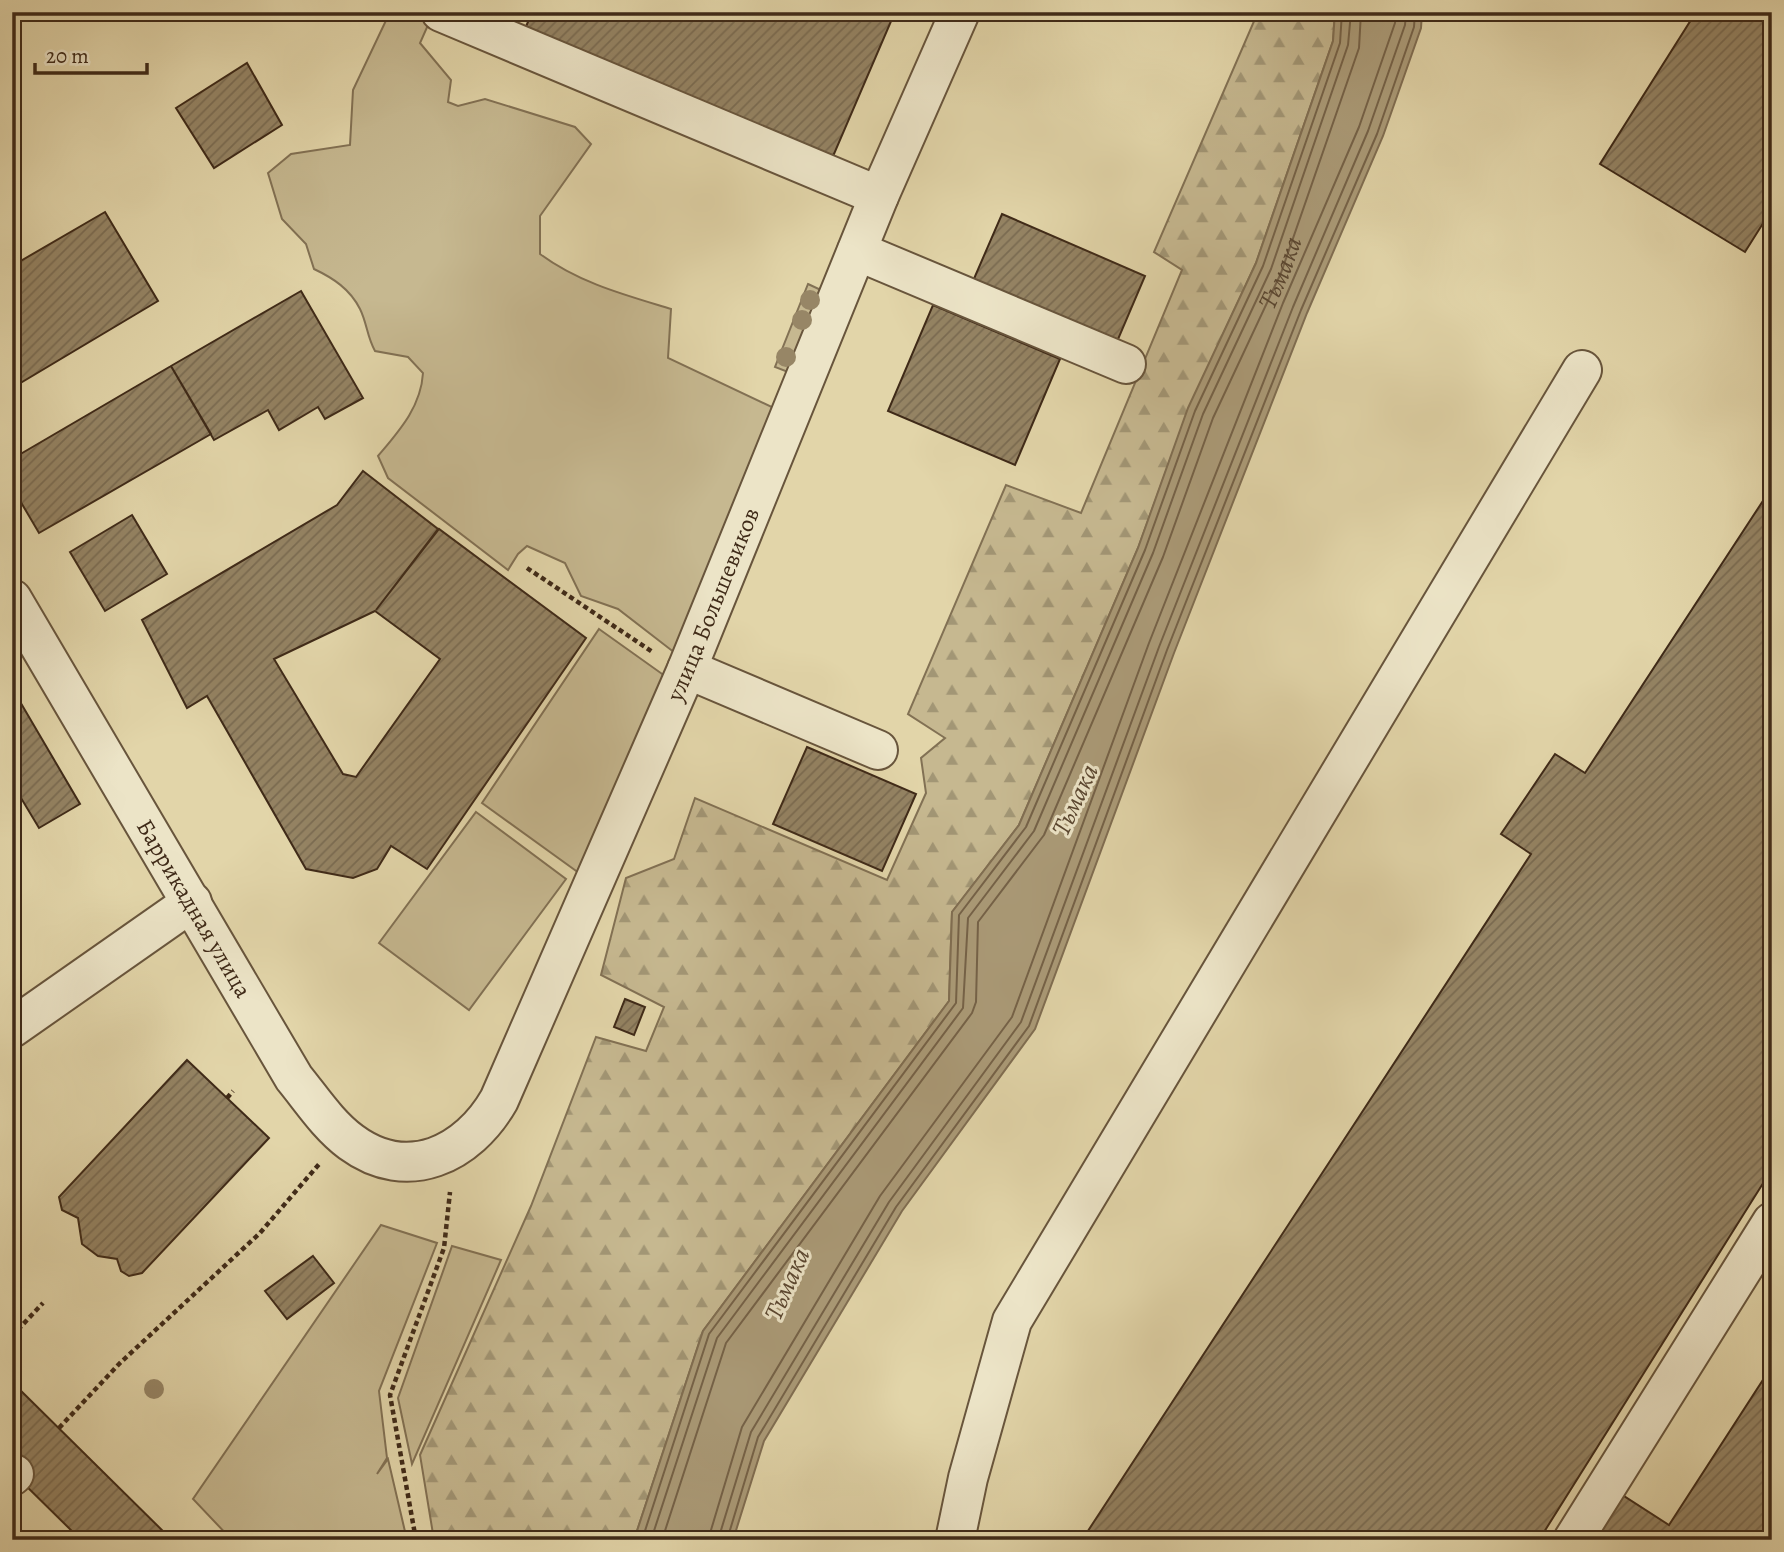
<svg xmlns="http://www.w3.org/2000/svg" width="1784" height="1552" viewBox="0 0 1784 1552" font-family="Alegreya,serif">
	<defs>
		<pattern id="forest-firs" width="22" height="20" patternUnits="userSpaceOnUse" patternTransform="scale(1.75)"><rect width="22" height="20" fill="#c6b890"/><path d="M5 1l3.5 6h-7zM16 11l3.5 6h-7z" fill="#a29675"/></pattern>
		<pattern id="building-hatch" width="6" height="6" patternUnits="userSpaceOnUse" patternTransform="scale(1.75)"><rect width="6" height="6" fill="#948363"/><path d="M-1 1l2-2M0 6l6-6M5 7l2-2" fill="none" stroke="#7a6b51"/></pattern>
	</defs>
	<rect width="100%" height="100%" fill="#e2d5a9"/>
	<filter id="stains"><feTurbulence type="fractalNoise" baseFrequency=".00286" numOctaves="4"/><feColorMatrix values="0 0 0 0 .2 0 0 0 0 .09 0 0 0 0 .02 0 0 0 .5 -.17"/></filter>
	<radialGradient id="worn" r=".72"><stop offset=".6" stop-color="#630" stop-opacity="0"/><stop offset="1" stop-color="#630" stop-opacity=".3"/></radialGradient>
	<path fill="#c6b890" stroke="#827154" stroke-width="2" d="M390,12H421L432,16L420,43L451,80L448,102L458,106L485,99L575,127L591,144L540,216V254C579,283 625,295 671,309L668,358L774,408L675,653L618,609L581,596L565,563L527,546L518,554L508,570L388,478L378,456C399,431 421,407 423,373L408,357L375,351C367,337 367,323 360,309C350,289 333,278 314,269L306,244L282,219L268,173L291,154L350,145L353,90Z
		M808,284L821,290L788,372L775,367Z
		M599,629L665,676L579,873L482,803Z
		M476,812L566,879L469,1010L379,943Z
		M381,1225L437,1243L379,1391L387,1458L377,1474L388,1459L407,1540H232L193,1499Z
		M452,1246L501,1260L412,1464L398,1398Z"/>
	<path fill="url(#forest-firs)" stroke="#827154" stroke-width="2" d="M1258,12H1335L1333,41L1256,263L1189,408L1138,548L1019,825L952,912L949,1001L703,1331L634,1540H434L420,1455L531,1206L596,1037L646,1051L664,1007L601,975L626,878L674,859L695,798L887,880L926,793L921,758L945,738L908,714L1006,485L1081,513L1182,270L1154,252Z"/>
	<path fill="#ab9b78" stroke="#806e52" stroke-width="2" d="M1335,12H1422L1421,28L1383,136L1307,313L1174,653L1035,1029L902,1211L764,1441L733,1540H634L703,1331L949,1001L952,912L1019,825L1138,548L1188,408L1256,263L1333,41Z"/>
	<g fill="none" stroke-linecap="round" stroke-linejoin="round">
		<g stroke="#756248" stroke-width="2">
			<path d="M642,1540L709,1334L956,1003L959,915L1026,827L1145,550L1195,411L1263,266L1340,43L1342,12"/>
			<path d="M651,1540L717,1338L963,1008L968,918L1034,831L1153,553L1203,414L1271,269L1348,45L1351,12"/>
			<path id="s1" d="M662,1540L726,1343L972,1013L976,1002L978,922L1044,835L1163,557L1213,418L1281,273L1359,48L1361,12"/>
			<path d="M708,1540L742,1427L880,1196L1012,1017L1149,643L1283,303L1359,127L1395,23L1396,12"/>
			<path d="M718,1540L751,1432L889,1202L1021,1022L1159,647L1293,307L1368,131L1405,25L1406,12"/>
			<path d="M727,1540L758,1437L896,1207L1029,1026L1167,650L1301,310L1377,134L1414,27L1415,12"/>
		</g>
	</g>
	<path fill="url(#building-hatch)" stroke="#3f2a18" stroke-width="2" fill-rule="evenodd" d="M532,12H895L831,161L523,34Z
		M1696,12H1772V209L1745,252L1600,164Z
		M247,63L282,125L214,168L176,108Z
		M105,212L158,301L12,388V266Z
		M1002,214L1145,276L1116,344L973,281Z
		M301,291L363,398L325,419L318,407L279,430L268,410L214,440L171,366Z
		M933,305L1060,359L1015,465L888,411Z
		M171,366L211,434L39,533L12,487V459Z
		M363,471L438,529L376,610L439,529L586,638L427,869L391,846L377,869L353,878L306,869L207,696L187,708L142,620L337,505ZM375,611L440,659L356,777L343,774L274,659Z
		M1772,487V1169L1539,1540H1082L1531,854L1501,834L1555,754L1585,773Z
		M132,515L167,574L105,611L70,552Z
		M12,688L80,804L39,828L12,783Z
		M807,747L916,794L882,871L773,824Z
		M625,999L645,1007L634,1035L614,1027Z
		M187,1060L269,1138L142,1273L129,1276L121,1271L117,1259L98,1256L82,1244L78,1218L62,1210L59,1197Z
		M313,1256L334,1283L287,1319L265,1291Z
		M1772,1366V1540H1585L1616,1491L1669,1525Z
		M12,1382L172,1540H81L12,1472Z"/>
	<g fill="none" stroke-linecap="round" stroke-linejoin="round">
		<defs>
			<g id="minor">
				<path d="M441,12L879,196"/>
				<path d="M857,251L1126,364"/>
				<path id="s2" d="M12,599L294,1078C312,1100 328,1125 351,1142C408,1184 468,1154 499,1100L687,669L879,196L960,12"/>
				<path d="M687,669L878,750"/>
				<path d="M12,1028L192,902"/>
				<path d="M12,1476L14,1474"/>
				<path d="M955,1540L968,1478L1012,1321L1582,370"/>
				<path d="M1573,1540L1772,1222"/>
			</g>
		</defs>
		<use href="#minor" stroke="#68553c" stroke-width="42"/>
		<path stroke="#3f2a18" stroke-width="4.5" stroke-dasharray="5 3.5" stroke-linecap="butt" d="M527,568L654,653
			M227,1098L233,1091
			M12,1336L43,1303
			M59,1428L120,1363L260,1233L320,1163
			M416,1540L390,1395L444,1248L450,1192"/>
		<use href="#minor" stroke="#ece4c7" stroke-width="38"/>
	</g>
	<g fill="#978666">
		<circle cx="810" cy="300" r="10"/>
		<circle cx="802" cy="320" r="10"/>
		<circle cx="786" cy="357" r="10"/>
		<circle cx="154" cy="1389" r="10"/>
	</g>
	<g text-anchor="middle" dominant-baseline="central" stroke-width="6" stroke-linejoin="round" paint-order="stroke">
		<g font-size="24" fill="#3f2a18" stroke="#ece4c7">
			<text stroke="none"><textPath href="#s2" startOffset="1358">улица Большевиков</textPath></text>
			<text stroke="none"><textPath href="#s2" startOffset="359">Баррикадная улица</textPath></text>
		</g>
		<g font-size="26" font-style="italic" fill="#5a4630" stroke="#ece4c7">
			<text stroke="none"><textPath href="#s1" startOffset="1430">Тьмака</textPath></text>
			<text transform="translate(1075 800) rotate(-65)">Тьмака</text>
			<text transform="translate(787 1284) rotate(-66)">Тьмака</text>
		</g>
	</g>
	<rect width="1784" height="1552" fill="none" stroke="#e2d5a9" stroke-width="42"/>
	<rect x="14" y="14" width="1756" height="1524" fill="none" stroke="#3f2a18" stroke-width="3.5"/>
	<rect x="21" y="21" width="1742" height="1510" fill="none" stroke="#3f2a18" stroke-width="2"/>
	<path d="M35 63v10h112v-10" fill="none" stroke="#3f2a18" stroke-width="3.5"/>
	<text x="46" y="63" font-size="21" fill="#3f2a18" stroke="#ece4c7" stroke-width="5" paint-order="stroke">20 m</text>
	<rect width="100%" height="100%" filter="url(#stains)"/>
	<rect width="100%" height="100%" fill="url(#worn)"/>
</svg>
